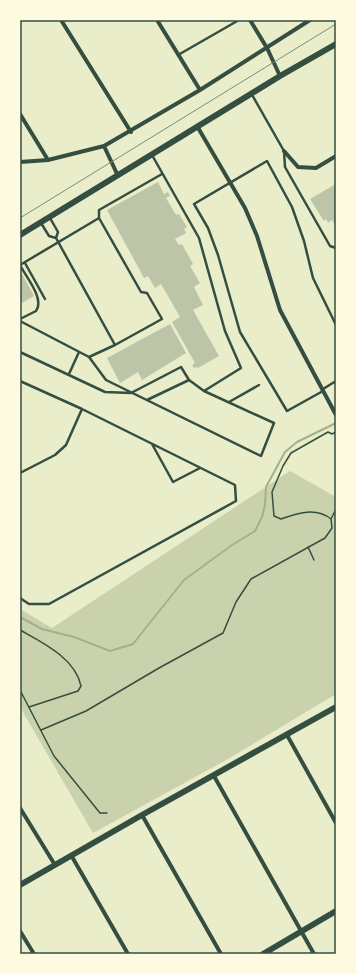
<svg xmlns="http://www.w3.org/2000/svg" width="356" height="974" viewBox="0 0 356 974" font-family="'Times New Roman',serif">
	<rect width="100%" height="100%" fill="#e9edc9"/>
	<path fill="#cad2ad" d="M290,471L336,497V694L228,759L93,833L20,707V609L52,628Z"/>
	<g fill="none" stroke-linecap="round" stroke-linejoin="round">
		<path stroke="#a3b18a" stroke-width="2" d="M20,617L42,629L74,637L110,651L133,644L184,580L232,545L255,531L262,517L265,505L266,487L285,452L297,442L336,423"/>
	</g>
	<path fill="#bcc5a7" d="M158,182L164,194L168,192L170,196L166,198L176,215L179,214L187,227L184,229L186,233L175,239L179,245L182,244L193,264L190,266L200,283L194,287L203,305L193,310L219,356L198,368L197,367L194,368L192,365L195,363L172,322L180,317L161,284L155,288L148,276L144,278L107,210Z
		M336,184V227L332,220L328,223L326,219L324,221L310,199Z
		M20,270L34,296L22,303L20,298Z
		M170,324L186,353L142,380L138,372L120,383L107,358Z"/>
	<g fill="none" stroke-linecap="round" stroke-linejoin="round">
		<path stroke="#344e41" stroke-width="1.5" d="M331,519L336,509
			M308,547L314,560
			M20,630C43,643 75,658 81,686L78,691L29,707
			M20,690L54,756L100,813H107
			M41,730L86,711L159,668L223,633L236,602L251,579L325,538L332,528L331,519C316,507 298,513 281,519L274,516L272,492L283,466L291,453L328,432L332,434L336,432"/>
		<path stroke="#344e41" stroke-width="2.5" d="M178,55L239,20
			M251,93L284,151L285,167L330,246L336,248
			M99,218V210L162,174
			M41,223L49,236L56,238L58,232L50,218
			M56,238L115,345L89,357
			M25,263L45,299
			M20,265L99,218L141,292L147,293L162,319L115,345
			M20,319L36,311C45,299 26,277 20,265
			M20,321L89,357L106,380L261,456L274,423L204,391L241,368L225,331L199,238L152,155
			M20,352L105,392L131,393L181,367L189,380L147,400
			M69,374L79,352
			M189,380L204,391
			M20,381L82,409
			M323,389L336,381
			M323,391L287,411L240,332L218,255L208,228L194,204L267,161L292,207L304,241L313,278L336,325
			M229,402L259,385
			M152,444L173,482L200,468
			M20,473L55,455L66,445L82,409L235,485L236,501L49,604H29L20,598"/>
		<path stroke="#344e41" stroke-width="4" d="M61,20L131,132
			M157,20L200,90
			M250,20L267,48L280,76
			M20,114L48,160
			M197,126L245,208L257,236L280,310L336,415
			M104,146L118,176
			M284,151L298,167L316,168L336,156
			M20,162L48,160L104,146L200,90L310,20
			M287,735L336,823
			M214,776L314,954
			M20,808L55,865
			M142,815L221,954
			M71,855L128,954
			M20,931L34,954"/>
		<path stroke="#344e41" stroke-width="6" d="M20,235L280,76L336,44
			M20,885L142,815L336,707
			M263,954L336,911"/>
		<path stroke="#7c8e77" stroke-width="1" d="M20,218L336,24"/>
	</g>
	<rect width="356" height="974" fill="none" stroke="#fefae0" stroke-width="42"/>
	<rect x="21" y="21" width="314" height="932" fill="none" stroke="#344e41" stroke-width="1.5"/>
</svg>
